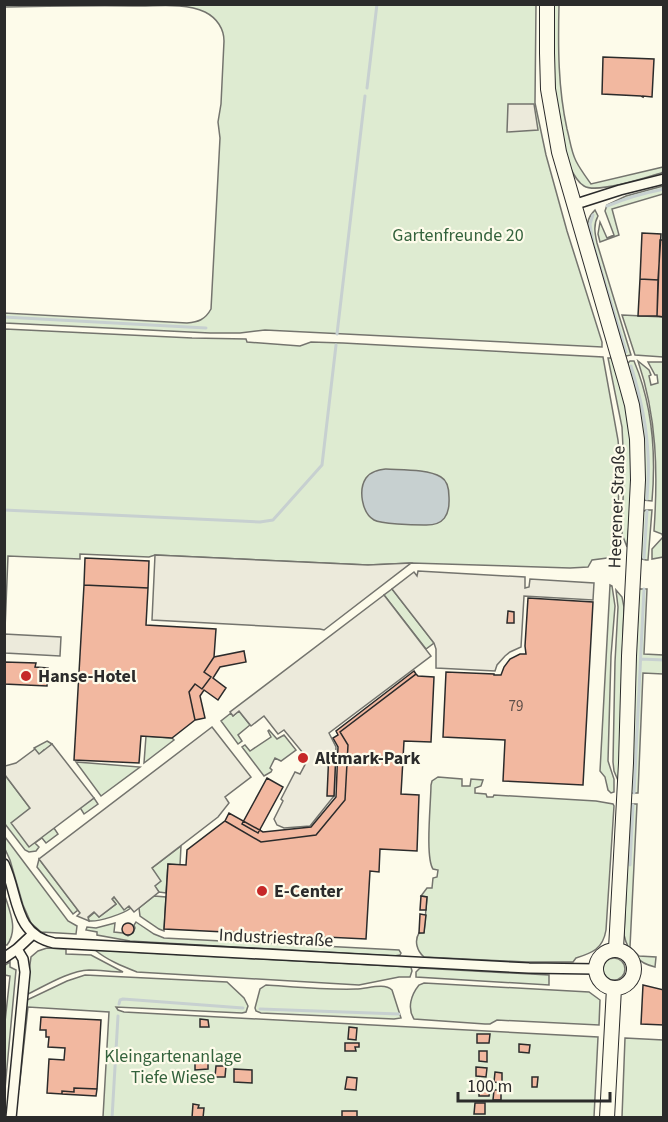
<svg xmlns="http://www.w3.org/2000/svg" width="668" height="1122" viewBox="0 0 668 1122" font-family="'Source Sans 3',sans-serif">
	<rect width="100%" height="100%" fill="#fdfbea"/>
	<path fill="#deebd1" stroke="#74746e" stroke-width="1.5" d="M5,5H536L535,103L546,155L567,231L602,342V347L265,330L240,333H210L5,323L4,313L187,323C198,322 205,320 211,309L220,138L218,122L221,104L224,41C224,29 217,18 205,12C185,3 161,6 140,6C95,5 50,6 5,7Z
		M552,5H559C558,47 558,88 567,129C570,140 571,151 576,161C580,169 586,177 591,184L663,167V172L661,173C645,178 597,194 584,186C576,181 572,171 568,163L555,101Z
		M663,186V194L612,209L619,235L600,242L598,234L600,222L607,238L614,235L605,211L607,205L626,196Z
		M595,210L598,216C593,225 595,234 597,243L631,355L626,356L624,354L588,231C587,222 588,217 595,210Z
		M622,315L663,317V357L635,355Z
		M5,329L192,338L246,339L247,342L300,346L311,342L343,343L603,357L618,440L620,461L617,534L621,544V553L615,557L592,560L588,567L570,568L411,563L368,565L155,555L149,557L80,554V559L8,556L5,629Z
		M608,358H612L616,362L630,422L632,490L627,547L622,534L624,468L622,427Z
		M630,361H634C652,404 656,455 652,501L643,500L627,364Z
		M638,361L649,370L651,375L649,376L651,385L658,383L657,375H655L648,362H663V557L652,559V549L663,537L662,534L654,531C658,472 657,417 638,361Z
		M646,510H652L648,560H646L642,559L640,556L642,512Z
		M610,585L612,586L615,606L611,656L608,761L614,779V792L611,793L608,790L605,777L600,771Z
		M392,589L434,643L426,649L384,595Z
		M639,589H647L644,654L663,655V674L643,673L638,793H630L629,791Z
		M616,590L622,597L624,607L622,666L620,785L614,771L613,762L615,662L618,607Z
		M239,711L250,725L238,735L242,741L238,744L221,721L231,713L233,716Z
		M269,730L277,739L284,735L296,750L281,761L275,758L270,768L272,770L271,772L264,776L242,747L245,745L250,751L271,737L268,731Z
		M146,736L172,738L174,740L144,763Z
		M47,741L52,744L47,749L88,802L94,798L98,804L84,814L44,750L39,755L34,748Z
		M76,762L140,767L101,796Z
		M5,775L48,832L54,828L58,834L46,843L42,838L35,843L39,847L36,851L29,852L25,850L5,824Z
		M438,777L462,779V786H470L471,779L483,780L481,786L475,788V793L486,794L487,797H493L494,795L596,801L613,804L614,806L606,930C603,949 592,953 576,958L573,962H526L424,957C417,951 414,941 419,933L424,932L427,897L421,896L427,888H432L433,878L437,877L438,870L433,869C425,857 431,802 431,785L432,781Z
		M630,804H637L630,947L639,956L656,957L655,967C638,963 628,953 624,935Z
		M5,837L68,921L77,926L76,934L41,932L31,923L23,905L10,860L5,849Z
		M181,846L180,865L168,864L166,893L159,892L154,886L152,868Z
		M39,859L78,910L73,914L37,867Z
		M4,893C9,910 19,929 7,945H4Z
		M154,896L166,897L164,931L159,929L140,916L139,908Z
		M114,897L129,905L131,908C123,914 99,922 89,921L88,918L95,912L99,917L116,904L112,899Z
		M136,922L154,934L164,938L399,950L401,953L400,955L394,956L130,941L97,935V932L86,930L87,927L96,928L115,923L114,932L123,933L128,936L133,933L135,928L134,925Z
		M47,948L66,949V954L91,955L123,972C112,972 100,970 89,970C68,971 45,986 26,995L31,957L38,951Z
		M95,950L411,967L412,971L410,977H399L359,985L137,972C122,966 107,960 95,950Z
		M603 969a11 11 0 1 1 22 0a11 11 0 1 1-22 0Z
		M10,962V967L16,970L5,1089L4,1031L10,976L5,975L4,966Z
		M420,968L549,975V985L416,977V972Z
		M85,975L227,982L244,998L248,1006L246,1012L242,1013L116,1007L118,1010L124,1012L598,1037L594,1117H103L109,1012L28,1007L19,1090L27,1000L67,981Z
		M424,983L589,992L600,1000L599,1025L497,1020L490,1024H485L414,1019C407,1008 411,995 419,985Z
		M266,985C296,987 326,990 356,989C367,989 384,982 392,990L401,1018L394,1019L261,1013L256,1011L255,1008L260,989Z
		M625,1038L663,1040V1117H622Z"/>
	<path fill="#eceadb" stroke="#74746e" stroke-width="1.5" d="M508,104H534L538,130L507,132Z
		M155,555L368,565L411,563L324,630L320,629L152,620Z
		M418,571L525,577V588L529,587L530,579L594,583L593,600L524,596L521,647L510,652L505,656L497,665L495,671L436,668V649L434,643L392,589L414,572L417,576Z
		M384,595L431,656L329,733L336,747L334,796L310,826L284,828L277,825L274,819L283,801L281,799L295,772L300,774L308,759L284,730L278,734L264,716L251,726L239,711L233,716L230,712Z
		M4,634L61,637L60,656L5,653Z
		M212,727L251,777L225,797L229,803L218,817L152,868L161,881L155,886L159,892L134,912L129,906L124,910L114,897L112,899L116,904L99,917L94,912L88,917L89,921L77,916L80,913L39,859Z
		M52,744L94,798L29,847L11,823L30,808L5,775V766L16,763L35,749L39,754Z"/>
	<path fill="#c7d0d0" stroke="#74746e" stroke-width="1.5" d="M386,469C402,470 428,469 441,477C448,481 449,489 449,497C450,515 444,526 424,525C413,525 381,524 374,520C362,513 358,490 366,478C371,471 379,470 386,469Z"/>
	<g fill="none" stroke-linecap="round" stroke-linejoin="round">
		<path stroke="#c7d0d0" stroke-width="3" d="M367,88L377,4
			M607,206C626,198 644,193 664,189
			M593,215L590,224L593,244L626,352
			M4,317L206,328
			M337,334L365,96
			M631,366C640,395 647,425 648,456C649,470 648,485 647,499
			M4,510L260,522L273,520L322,465L336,345
			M644,558L647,511
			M641,659L664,660
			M634,793L644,589
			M630,865L633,805
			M119,1004L120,1000L123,999L243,1008
			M260,1009L399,1014
			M112,1118L118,1016"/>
	</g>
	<path fill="#f2b8a0" stroke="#2b2b2b" stroke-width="1.5" d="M603,57L654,59L652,97L643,96V97L641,96L602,94Z
		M642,233L661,234L658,280L640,279Z
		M660,240H664V317L657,316Z
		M640,279L658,280L657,316H638Z
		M85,558L149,561L148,588L84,585Z
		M84,585L148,588L146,625L216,629L214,657L204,672L211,677L202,689L195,684L189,692L195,720L172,738L141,736L139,763L74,760Z
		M528,598L593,602L583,785L503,781L505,740L443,737L446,672L494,674V675H501L504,667L510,659L520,654H526L525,646Z
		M508,611L514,612V623H507Z
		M244,651L246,662L220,667L213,678L226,688L218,700L204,690L200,696L205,718L195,720L189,692L195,684L202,689L211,677L204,672L214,657Z
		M4,662L36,663L35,667L48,668L47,686L4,684Z
		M414,671L416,674L340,732L348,745L345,800L316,835L261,842L225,821L229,813L263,832L311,827L336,797L338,747L333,738L338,735L336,731Z
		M416,674L418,676L434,677L431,742L404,741L401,794L419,795L417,851L380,849L379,872L370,871L366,939L164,929L168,864L186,865L187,850L225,821L261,842L316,835L345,800L348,745L340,732Z
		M329,751L336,752L334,796H327Z
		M267,778L283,787L258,833L242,824Z
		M421,896L427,897L426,910H420Z
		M420,914L426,915L424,933H419Z
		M122 929a6 6 0 1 1 12 0a6 6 0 1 1-12 0Z
		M643,985L664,990V1025L641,1024Z
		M41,1017L101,1020L97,1089L74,1088V1092L62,1091V1094L47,1093L49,1059L64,1060L65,1048L48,1047L49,1037H46V1030H40Z
		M200,1019L208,1020L209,1027H200Z
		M349,1027L357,1028L356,1040L348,1039Z
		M477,1034H490L489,1043H477Z
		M345,1043H359V1047H355L356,1051H345Z
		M519,1044L530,1045L529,1053L519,1052Z
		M479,1051H487V1062L479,1061Z
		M208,1061V1069L195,1070V1062Z
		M216,1066H226L225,1077H215Z
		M476,1067L487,1068L486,1077L476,1076Z
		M234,1069L252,1070V1083L234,1082Z
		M495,1072L502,1073V1083L494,1082Z
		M347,1077L357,1078L356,1090L345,1089Z
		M532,1077H538L537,1087H532Z
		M479,1087L486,1088V1090H490L489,1096H479Z
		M74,1088L97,1089L96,1096L62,1094V1091L74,1092Z
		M494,1090H501V1100H493Z
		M475,1103H485V1114H474Z
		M193,1104L199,1105L198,1108H204L203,1118H192Z
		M342,1111H357V1118H342Z"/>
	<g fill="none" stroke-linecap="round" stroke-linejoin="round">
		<defs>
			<path id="minor" d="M573,205L620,190L664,179
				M4,864C19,896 13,934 54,943L529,968L596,969
				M4,958L17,949L33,934
				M11,1118L25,972L23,959L17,949"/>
			<path id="secondary" d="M547,4V53L548,89L559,152L626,383L632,405L637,439L638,480L629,656L626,763L616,949
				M596 969a19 19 0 1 1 38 0a19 19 0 1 1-38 0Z
				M607,1118L614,988"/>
		</defs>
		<use href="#minor" stroke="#2b2b2b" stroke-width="12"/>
		<use href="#secondary" stroke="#2b2b2b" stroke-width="16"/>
		<use href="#minor" stroke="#fdfbea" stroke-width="9"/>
		<use href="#secondary" stroke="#fdfbea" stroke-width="14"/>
	</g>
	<g fill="#c62828" stroke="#fdfbea" stroke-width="2">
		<circle cx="26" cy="676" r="6"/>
		<circle cx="303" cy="758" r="6"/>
		<circle cx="262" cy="891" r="6"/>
	</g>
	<g text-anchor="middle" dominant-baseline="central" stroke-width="4.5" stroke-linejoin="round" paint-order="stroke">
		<g font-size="15" fill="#5d4e48">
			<text x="516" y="706">79</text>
		</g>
		<g font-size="18" fill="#34623c" stroke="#fdfbea">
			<text x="458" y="235">Gartenfreunde 20</text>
			<text x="173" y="1056">Kleingartenanlage<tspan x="173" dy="21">Tiefe Wiese</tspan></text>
		</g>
		<g font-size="18" fill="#2b2b2b" stroke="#fdfbea">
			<text transform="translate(617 507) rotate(-88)">Heerener Straße</text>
			<text transform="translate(276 938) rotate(3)">Industriestraße</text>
		</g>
		<g font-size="18" font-weight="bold" fill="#2b2b2b" stroke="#fdfbea" text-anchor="start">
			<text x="38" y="676">Hanse-Hotel</text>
			<text x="315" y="758">Altmark-Park</text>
			<text x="274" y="891">E-Center</text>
		</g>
	</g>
	<rect width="668" height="1122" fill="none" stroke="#2b2b2b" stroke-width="12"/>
	<path d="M458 1092v9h152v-9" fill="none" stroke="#2b2b2b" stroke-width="3"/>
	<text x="467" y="1092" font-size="18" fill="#2b2b2b" stroke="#fdfbea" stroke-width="4.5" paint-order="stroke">100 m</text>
</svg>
